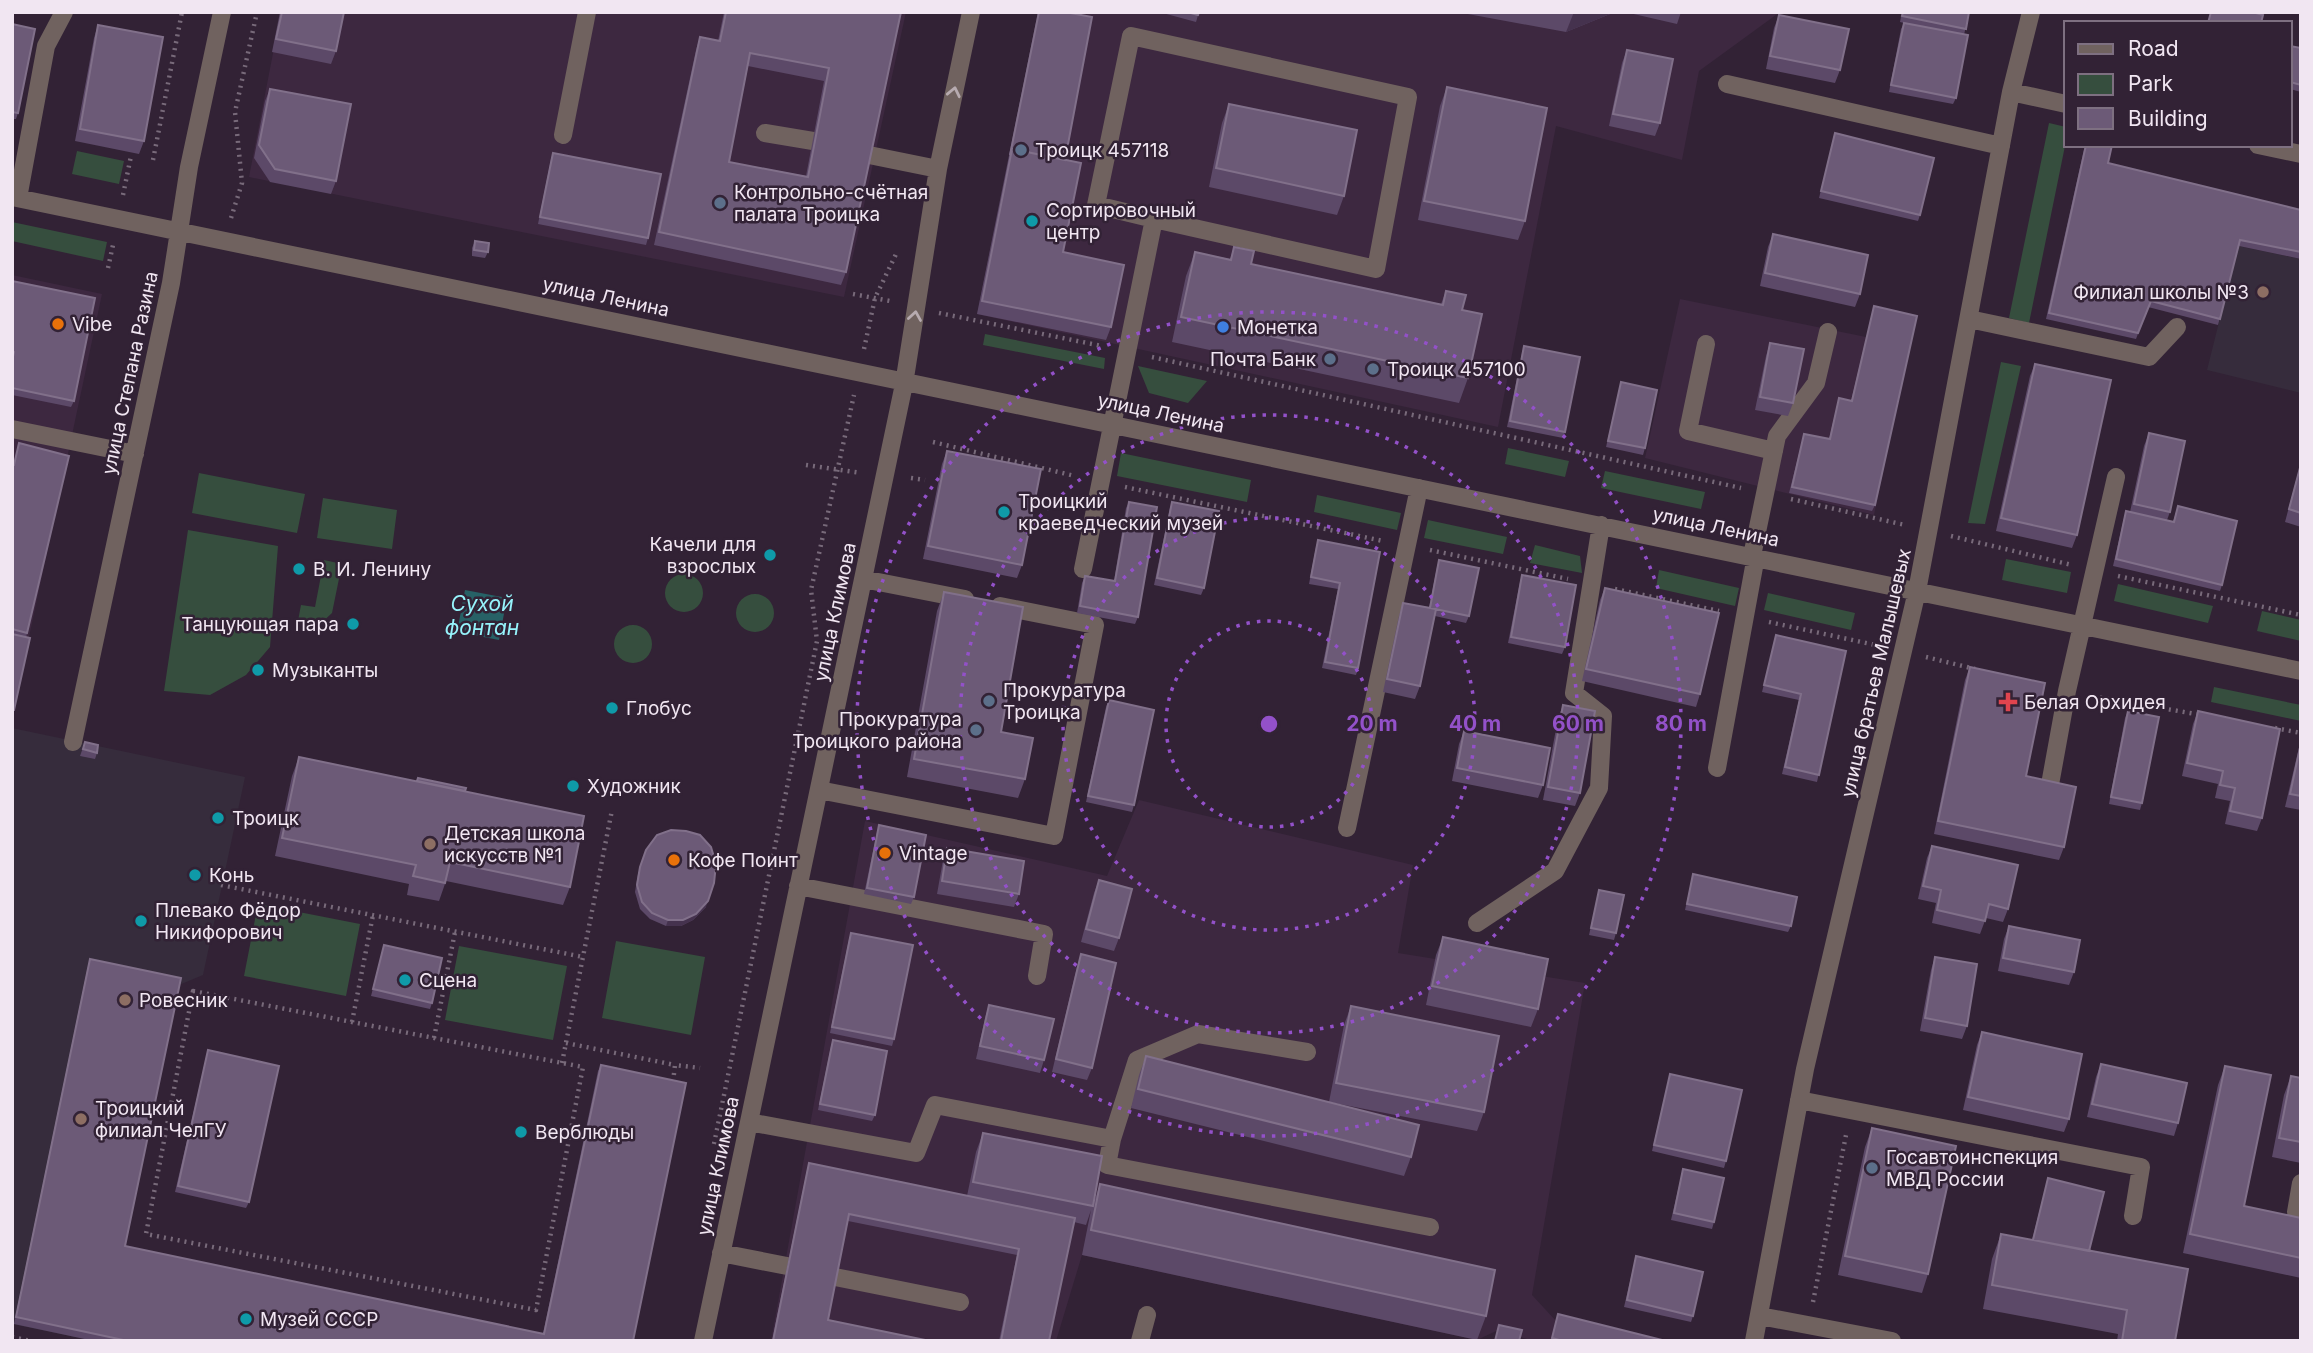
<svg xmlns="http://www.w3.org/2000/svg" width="2313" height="1353" viewBox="0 0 2313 1353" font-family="Inter,sans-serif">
	<rect width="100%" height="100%" fill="#322235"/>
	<path fill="#3d2840" d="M281,12H906L844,297L249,177Z
		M1039,12H1780L1699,71L1682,160L1556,126L1498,427L977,314Z
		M12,275L102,294L12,717Z
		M1680,299L1910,346L1874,515L1645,458Z
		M1139,800L1413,865L1398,953L1585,983L1532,1295L1556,1321L1551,1341H1535L1496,1331L1477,1340L1082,1255L1056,1341H771L865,821L1107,876Z"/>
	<path fill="#362c3c" d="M2238,246L2301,259V393L2207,370Z
		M12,728L245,777L203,975L179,985L95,1341L12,1324Z"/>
	<path fill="#364e3e" d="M2049,123L2066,127V141L2029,323L2009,318Z
		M77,151L124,161L119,184L72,174Z
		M12,222L107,242L103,261L12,241Z
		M985,334L1105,358L1104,369L983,345Z
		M2001,362L2021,366L1985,524L1968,523Z
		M1138,366L1207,381L1188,403L1149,393Z
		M1508,448L1569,461L1565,477L1505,464Z
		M1121,453L1251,480L1247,502L1117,476Z
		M1605,471L1705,492L1701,509L1601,488Z
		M199,473L305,494L297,533L192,513Z
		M1317,495L1401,513L1397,530L1314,512Z
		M323,498L397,510L392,549L317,538Z
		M1428,520L1507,537L1503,554L1424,538Z
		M188,530L278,546L270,647L246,675L210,695L164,691Z
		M1535,545L1580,556L1582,573L1530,563Z
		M2006,559L2071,572L2067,593L2002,580Z
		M324,560L342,564L332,613L317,627L297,626L301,605L315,607Z
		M1659,570L1739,588L1735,606L1656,588Z
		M665 593a19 19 0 1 1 38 0a19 19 0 1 1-38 0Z
		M2118,584L2213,606L2208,623L2114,601Z
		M1768,593L1855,613L1851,630L1764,610Z
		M736 613a19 19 0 1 1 38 0a19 19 0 1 1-38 0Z
		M2262,611L2301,620V641L2257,631Z
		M614 644a19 19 0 1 1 38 0a19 19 0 1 1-38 0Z
		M2214,687L2301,705V721L2211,702Z
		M258,904L360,924L346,996L244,976Z
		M616,941L705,957L691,1035L602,1018Z
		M459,946L567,966L553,1040L445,1020Z"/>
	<path fill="#276166" d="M465,590L507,598L499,640L457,632Z"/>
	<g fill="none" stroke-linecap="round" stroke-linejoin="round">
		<path stroke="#786a7a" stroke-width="4.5" stroke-dasharray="2 5" stroke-linecap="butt" d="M153,160L182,12
			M123,195L131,156
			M231,218L242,183L235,112L257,12
			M108,268L113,245
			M853,294L890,301
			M939,313L1102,346
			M864,349L875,298L897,252
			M1152,357L1741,488
			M933,442L1075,476
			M806,465L861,473
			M911,478L925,480
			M1125,487L1383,541
			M1791,499L1905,525
			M1951,536L2072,565
			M1430,550L1568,579
			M2118,576L2301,615
			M1615,589L1719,611
			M1769,622L1880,646
			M1926,657L1975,669
			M2093,696L2201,715
			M2275,728L2301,733
			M221,885L583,957
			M193,991L583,1067L536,1310L146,1234Z
			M352,1022L373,915
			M434,1038L455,932
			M566,1043L675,1065
			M562,1063L612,810
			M673,1082L675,1065L700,1068
			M714,1144L817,641L811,590L854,395
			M1813,1302L1846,1135
			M12,1337L31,1341"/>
		<path stroke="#70625f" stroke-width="18" d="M1727,84L2001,146
			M2011,92L2066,104
			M765,133L813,141
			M563,135L587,12
			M2258,145L2301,154
			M869,155L938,169
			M12,197L2301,671
			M18,198L46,46L64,12
			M1969,319L2149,357L2177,327
			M1706,344L1688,431L1774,451
			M12,429L135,454
			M1752,556L1777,436L1816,383L1828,332
			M1083,569L1154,219L1376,269L1408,97L1131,36L1096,205L1154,219
			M863,579L965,599
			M73,742L171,283L189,167L222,12
			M1717,768L1756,556
			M819,790L1054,836L1095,625L1000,606
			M2049,790L2067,691L2116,477
			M1347,828L1419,488
			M798,886L1044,934L1037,976
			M1477,923L1555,871L1599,788L1603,716L1574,693L1601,525
			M1799,1100L2141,1167L2133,1216
			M749,1122L916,1153L935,1105L1112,1139L1107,1165L1430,1227
			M1112,1139L1137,1060L1198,1034L1307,1052
			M2296,1212L2301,1183
			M721,1253L787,1266
			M835,1277L960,1302
			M1760,1316L1892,1341
			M703,1341L904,384L938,169L971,12
			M1140,1341L1147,1315
			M1754,1341L1805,1069L1917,591L2011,92L2031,12"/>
	</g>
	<path fill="#5c4968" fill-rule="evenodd" d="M280,12H344L336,51L331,64L272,52Z
		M724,12H901L846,272L841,285L654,245L696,50L700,37L718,41ZM748,66L824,81L806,176L729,162Z
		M1038,12H1065L1063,252L1111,327L1106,340L977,314Z
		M1159,12H1199L1196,22Z
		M1457,12H1615L1566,32Z
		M1625,12H1681L1677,24Z
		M1902,12H1969L1964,35L1956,98L1953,104L1889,92L1901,29L1904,23L1900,22Z
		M1779,15L1840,70L1835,83L1766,69L1774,28Z
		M12,24L18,113L16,119H12Z
		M98,25L144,141L139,154L75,141L94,38Z
		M2290,46L2301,48V92L2290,89Z
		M1627,50L1660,123L1655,136L1609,126L1622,63Z
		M1447,87L1525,221L1518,240L1418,220L1440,106Z
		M270,89L336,181L331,194L270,182L254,158L265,101Z
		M1229,104L1344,196L1337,215L1209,187L1222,123Z
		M1835,133L1920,215L1918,221L1819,198Z
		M2085,145H2112L2108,163L2301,210V259L2239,246L2218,325L2148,307L2136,339L2046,319Z
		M553,153L648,238L646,245L538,224L551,159Z
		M1773,234L1860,294L1855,307L1760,286L1768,247Z
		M475,241L488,252L485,258L472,256V248Z
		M1234,247L1251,264L1441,304L1446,291L1468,378L1459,403L1172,342L1186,276L1195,252L1230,259Z
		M12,281L74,401L71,407L12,395Z
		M1874,306L1875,505L1872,511L1789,493L1804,434L1829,439L1839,398L1851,401Z
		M1770,343L1793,403L1788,416L1755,410L1766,356Z
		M1524,346L1565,432L1563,438L1507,427L1522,353Z
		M2035,364L2077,535L2072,548L1996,531L2030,376Z
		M1621,382L1645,448L1643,455L1606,447Z
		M2149,433L2170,512L2167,520L2173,522L2178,506L2222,585L2220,591L2113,566L2124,518L2126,511L2130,512L2144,446Z
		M19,443L27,633L12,714V465H13Z
		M947,451L1022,565L1017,578L923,559L942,464Z
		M2301,462V527L2285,522Z
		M1129,502L1138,617L1135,624L1077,613L1082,583L1085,576L1114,581L1126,508Z
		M1172,502L1204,588L1201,595L1154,585L1170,508Z
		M1318,540L1380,552L1358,668L1356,675L1322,668L1338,589L1309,584L1316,547Z
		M1439,560L1469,616L1466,623L1435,616L1420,686L1415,699L1383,692L1399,616L1403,603L1429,608L1437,567Z
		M1522,575L1565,647L1562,654L1508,643L1520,582Z
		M1605,588L1700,694L1696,707L1582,681L1600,600Z
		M944,592L1001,732L1025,779L1018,798L907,777L937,611Z
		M1776,635L1846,651L1817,782L1782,774L1799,700L1762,692Z
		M1970,667L2064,847L2059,860L1934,834L1965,680Z
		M1109,700L1134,805L1132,812L1086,802L1106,707Z
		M1563,705L1580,793L1575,806L1543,800L1558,718Z
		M2128,711L2142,803L2140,810L2109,804L2125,718Z
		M2198,711L2262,818L2257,831L2225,824L2230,801L2215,798L2218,784L2182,776L2193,724Z
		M1464,731L1543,785L1538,798L1452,781L1459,744Z
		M2301,739V810L2285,807Z
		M85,742L97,753L95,759L80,756Z
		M299,757L465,791L570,887L563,905L446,881L439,901L407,895L409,884L275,856L292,776Z
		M879,825L914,897L911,904L864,894L877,832Z
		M1932,846L2008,909L2003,922L1986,918L1980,934L1932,923L1936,903L1918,899L1927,858Z
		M947,848L1019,894L1014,907L937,894L943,860Z
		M646,850L706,907L693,920L681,926H666L650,919L640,909L635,892L638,874Z
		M1693,874L1791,926L1788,932L1685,910Z
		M1099,880L1119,938L1114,951L1081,942L1094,893Z
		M1599,890L1616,933L1614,940L1589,935Z
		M2009,926L2074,972L2069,985L1998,971L2004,939Z
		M851,933L894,1039L892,1046L830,1033L849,939Z
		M1443,937L1538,1009L1531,1027L1426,1005L1436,955Z
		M384,945L432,1003L430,1009L371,996Z
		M1081,954L1092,1068L1087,1080L1052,1072L1077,967Z
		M1935,957L1967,1026L1962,1039L1920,1031L1931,970Z
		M90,959L125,1246L543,1334L598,1071L601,1065L633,1341H94L14,1324L88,966Z
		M989,1005L1044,1060L1040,1073L976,1059L985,1018Z
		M1351,1006L1484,1112L1477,1131L1329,1102L1344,1025Z
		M1982,1032L2069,1119L2064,1132L1963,1110L1977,1045Z
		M833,1040L875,1115L872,1121L818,1110L831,1046Z
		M208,1050L249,1202L246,1208L175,1192Z
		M1146,1056L1411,1157L1404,1176L1131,1108L1139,1075Z
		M2101,1064L2178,1123L2174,1136L2087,1117L2096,1077Z
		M2225,1066L2244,1206L2301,1218V1278L2183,1253L2218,1085Z
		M1670,1074L1726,1161L1724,1168L1652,1151Z
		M2291,1076L2301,1078V1163L2272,1157L2284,1095Z
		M1872,1128L1928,1274L1922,1293L1838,1275L1865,1147Z
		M983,1133L1093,1205L1100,1184L1486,1316L1477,1340L1082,1255L1091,1210L1086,1225L1074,1222L1049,1341H999L1017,1255L848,1221L828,1320L930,1341H772L807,1170L809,1163L967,1196L976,1152Z
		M1683,1169L1714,1222L1712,1229L1671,1220Z
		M2048,1178L2089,1251L2175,1341H2117L2118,1334L1983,1309L1992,1259L2001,1234L2032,1240Z
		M1636,1256L1693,1316L1691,1322L1624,1307Z
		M1558,1314L1666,1341H1551Z"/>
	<path fill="#45324e" d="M1574,12H1615L1566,32Z
		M708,901L706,907L693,920L681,926H666L668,920Z"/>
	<path fill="#6c5a77" stroke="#81708a" stroke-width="2" fill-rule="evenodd" d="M282,12H344L336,51L276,39Z
		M726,12H901L846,272L659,232L700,37L720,41ZM750,53L829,68L808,177L729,162Z
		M1039,12H1065L1092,17L1065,160L1012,149L1010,155Z
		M1187,12H1199L1198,15Z
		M1903,12H1969L1966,29L1902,16Z
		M2211,12H2252L2263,15L2261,23H2208Z
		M1779,15L1849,29L1840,70L1770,56Z
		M1904,23L1968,35L1956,98L1891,85Z
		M12,24L35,29L18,113L12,112Z
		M98,25L163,37L144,141L80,129Z
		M2290,46L2301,48V85L2290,82Z
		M1627,50L1673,59L1660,123L1613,114Z
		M1447,87L1547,108L1525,221L1424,201Z
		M270,89L351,104L336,181L275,169L259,145Z
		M1229,104L1357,130L1344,196L1216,168Z
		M1835,133L1934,158L1920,215L1821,191Z
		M2086,145H2112L2108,163L2301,210V252L2240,240L2220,319L2151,301L2138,333L2049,313Z
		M1012,149L1081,163L1063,252L1124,265L1111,327L982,301Z
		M553,153L661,174L648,238L540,217Z
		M1773,234L1868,255L1860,294L1765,273Z
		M475,241L489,243L488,252L474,250Z
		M1234,247L1254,251L1251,264L1443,305L1446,291L1466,295L1462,310L1482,314L1468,378L1181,317L1195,252L1231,260Z
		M12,281L95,298L74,401L12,388V361L14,352L12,351Z
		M1874,306L1917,316L1875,505L1792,487L1804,434L1830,439L1839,398L1852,401Z
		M1770,343L1804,349L1793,403L1760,397Z
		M1524,346L1580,357L1565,432L1510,421Z
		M2035,364L2111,380L2077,535L2001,518Z
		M1621,382L1657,390L1645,448L1608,441Z
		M2149,433L2185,441L2170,512L2134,504Z
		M19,443L69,456L27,633L12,629V465H14Z
		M947,451L1041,469L1022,565L928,546Z
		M2301,464V513L2289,509Z
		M1129,502L1157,507L1138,617L1080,606L1085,576L1115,581Z
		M1172,502L1219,511L1204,588L1157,578Z
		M2178,506L2237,521L2222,585L2116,559L2126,511L2174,522Z
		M1318,540L1380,552L1358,668L1325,662L1340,583L1311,577Z
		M1439,560L1479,568L1469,616L1430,608Z
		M1522,575L1576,585L1565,647L1511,637Z
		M1605,588L1719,613L1700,694L1586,669Z
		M944,592L1023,607L1001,732L1033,738L1025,779L914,759Z
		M1403,603L1436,609L1420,686L1387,679Z
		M12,634L30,638L14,710H12Z
		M1776,635L1846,651L1819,775L1785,767L1801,694L1764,685Z
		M1970,667L2045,683L2026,776L2076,787L2064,847L1938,821Z
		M1109,700L1154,710L1134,805L1088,796Z
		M1563,705L1595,711L1580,793L1548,787Z
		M2128,711L2159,717L2142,803L2111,797Z
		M2198,711L2280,729L2262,818L2230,811L2235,788L2220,785L2223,771L2187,763Z
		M1464,731L1550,748L1543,785L1457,768Z
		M85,742L98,745L97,753L83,749Z
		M2301,743V796L2290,794Z
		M299,757L584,816L570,887L450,862L445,883L413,876L416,865L282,838Z
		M418,778L466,788L465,791L417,781Z
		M879,825L926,835L914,897L867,888Z
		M671,830L686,831L700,835L711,847L716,864L714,883L708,901L696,914L683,920H668L652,913L642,902L637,885L640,867L646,850L657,835Z
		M1932,846L2018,865L2008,909L1989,904L1985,921L1937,910L1941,890L1923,886Z
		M947,848L1024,861L1019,894L942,881Z
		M1693,874L1797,897L1791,926L1687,904Z
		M1099,880L1132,889L1119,938L1086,929Z
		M1599,890L1624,895L1616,933L1591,928Z
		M2009,926L2080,940L2074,972L2003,958Z
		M851,933L913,945L894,1039L832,1027Z
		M1443,937L1548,959L1538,1009L1432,986Z
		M384,945L442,958L432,1003L373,989Z
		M1081,954L1116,963L1092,1068L1056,1059Z
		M1935,957L1977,964L1967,1026L1925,1018Z
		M90,959L181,978L125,1246L544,1334L601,1065L686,1083L633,1341H128L16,1317Z
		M989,1005L1054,1019L1044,1060L980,1046Z
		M1351,1006L1499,1036L1484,1112L1336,1083Z
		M1982,1032L2082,1054L2069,1119L1968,1097Z
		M833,1040L887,1051L875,1115L820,1104Z
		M208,1050L279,1066L249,1202L178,1186Z
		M1146,1056L1419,1125L1411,1157L1138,1089Z
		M2101,1064L2187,1083L2178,1123L2092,1104Z
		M2225,1066L2271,1075L2244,1206L2301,1218V1258L2190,1234Z
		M1670,1074L1742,1090L1726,1161L1654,1145Z
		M2291,1076L2301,1078V1142L2279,1138Z
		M1872,1128L1956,1146L1928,1274L1845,1256Z
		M983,1133L1102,1156L1093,1206L973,1182Z
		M809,1163L1075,1218L1049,1341H1001L1019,1249L849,1214L828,1320L930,1341H773Z
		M1683,1169L1724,1178L1714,1222L1674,1213Z
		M2048,1178L2104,1192L2089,1251L2033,1240Z
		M1100,1184L1495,1270L1486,1316L1091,1230Z
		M2001,1234L2188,1269L2175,1341H2122L2127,1310L1992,1285Z
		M1636,1256L1703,1272L1693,1316L1627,1300Z
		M1558,1314L1666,1341H1563L1552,1338Z
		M1499,1325L1522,1330L1519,1341H1495Z"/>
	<defs><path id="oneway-chevron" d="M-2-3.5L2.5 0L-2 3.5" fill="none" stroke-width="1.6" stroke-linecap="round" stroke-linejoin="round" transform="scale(1.75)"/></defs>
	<g stroke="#b7abb0">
		<use href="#oneway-chevron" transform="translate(954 92) rotate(-78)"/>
		<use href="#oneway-chevron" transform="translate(915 316) rotate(-81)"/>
	</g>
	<g fill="none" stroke="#9351c9" stroke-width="3.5" stroke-dasharray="3.5 7">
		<circle cx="1269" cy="724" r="103"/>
		<circle cx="1269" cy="724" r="206"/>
		<circle cx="1269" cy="724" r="309"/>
		<circle cx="1269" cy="724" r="412"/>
	</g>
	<g fill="#5c6f8a" stroke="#322235" stroke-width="2.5">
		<circle cx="1021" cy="150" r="7"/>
		<circle cx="720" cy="203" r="7"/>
		<circle cx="1330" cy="359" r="7"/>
		<circle cx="1373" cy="369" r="7"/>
		<circle cx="989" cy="701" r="7"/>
		<circle cx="976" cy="730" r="7"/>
		<circle cx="1872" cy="1168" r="7"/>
	</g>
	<g fill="#0f9aa8" stroke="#322235" stroke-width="2.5">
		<circle cx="1032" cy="221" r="7"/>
		<circle cx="1004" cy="512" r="7"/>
		<circle cx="770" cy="555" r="7"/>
		<circle cx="299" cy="569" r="7"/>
		<circle cx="353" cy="624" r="7"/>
		<circle cx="258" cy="670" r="7"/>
		<circle cx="612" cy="708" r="7"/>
		<circle cx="573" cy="786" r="7"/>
		<circle cx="218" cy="818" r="7"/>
		<circle cx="195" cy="875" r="7"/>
		<circle cx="141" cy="921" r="7"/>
		<circle cx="405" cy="980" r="7"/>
		<circle cx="521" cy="1132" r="7"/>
		<circle cx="246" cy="1319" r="7"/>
	</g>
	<g fill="#8d6e63" stroke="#322235" stroke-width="2.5">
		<circle cx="2263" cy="292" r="7"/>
		<circle cx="430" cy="844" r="7"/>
		<circle cx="125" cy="1000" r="7"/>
		<circle cx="81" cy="1119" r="7"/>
	</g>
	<g fill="#e8710a" stroke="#322235" stroke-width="2.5">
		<circle cx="58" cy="324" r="7"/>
		<circle cx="885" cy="853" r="7"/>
		<circle cx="674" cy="860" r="7"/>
	</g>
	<circle fill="#3f7fe0" stroke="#322235" stroke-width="2.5" cx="1223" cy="327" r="7"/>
	<path fill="#e0444e" stroke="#322235" stroke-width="2.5" d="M2004.5 691.5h7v7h7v7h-7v7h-7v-7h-7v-7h7z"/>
	<g text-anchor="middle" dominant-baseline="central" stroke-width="5" stroke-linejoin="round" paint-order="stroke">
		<g font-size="19" fill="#f1e6f2" stroke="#322235" text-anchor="start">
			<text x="1035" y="150">Троицк 457118</text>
			<text x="734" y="192">Контрольно-счётная<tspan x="734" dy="22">палата Троицка</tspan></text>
			<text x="1046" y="210">Сортировочный<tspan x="1046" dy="22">центр</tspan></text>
			<text x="2249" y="292" text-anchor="end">Филиал школы №3</text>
			<text x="72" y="324">Vibe</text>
			<text x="1237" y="327">Монетка</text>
			<text x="1316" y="359" text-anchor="end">Почта Банк</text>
			<text x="1387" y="369">Троицк 457100</text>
			<text x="1018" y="501">Троицкий<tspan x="1018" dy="22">краеведческий музей</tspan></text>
			<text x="756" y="544" text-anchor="end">Качели для<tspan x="756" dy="22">взрослых</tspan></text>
			<text x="313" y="569">В. И. Ленину</text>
			<text x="339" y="624" text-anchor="end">Танцующая пара</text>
			<text x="272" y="670">Музыканты</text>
			<text x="1003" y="690">Прокуратура<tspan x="1003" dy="22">Троицка</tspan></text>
			<text x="2024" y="702">Белая Орхидея</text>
			<text x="626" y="708">Глобус</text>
			<text x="962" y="719" text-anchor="end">Прокуратура<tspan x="962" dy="22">Троицкого района</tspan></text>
			<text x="587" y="786">Художник</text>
			<text x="232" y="818">Троицк</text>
			<text x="444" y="833">Детская школа<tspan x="444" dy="22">искусств №1</tspan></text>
			<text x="899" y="853">Vintage</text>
			<text x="688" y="860">Кофе Поинт</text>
			<text x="209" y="875">Конь</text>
			<text x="155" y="910">Плевако Фёдор<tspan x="155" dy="22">Никифорович</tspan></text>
			<text x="419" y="980">Сцена</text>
			<text x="139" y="1000">Ровесник</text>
			<text x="95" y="1108">Троицкий<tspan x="95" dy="22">филиал ЧелГУ</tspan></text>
			<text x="535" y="1132">Верблюды</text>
			<text x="1886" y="1157">Госавтоинспекция<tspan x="1886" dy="22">МВД России</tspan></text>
			<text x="260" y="1319">Музей СССР</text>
		</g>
		<g font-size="19" fill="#f1e6f2" stroke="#322235">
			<text transform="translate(606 297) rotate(12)">улица Ленина</text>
			<text transform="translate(130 373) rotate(-78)">улица Степана Разина</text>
			<text transform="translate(1161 413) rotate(12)">улица Ленина</text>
			<text transform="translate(1716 527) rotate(12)">улица Ленина</text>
			<text transform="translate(835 612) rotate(-78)">улица Климова</text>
			<text transform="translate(1876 673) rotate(-77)">улица братьев Малышевых</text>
			<text transform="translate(718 1166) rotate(-78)">улица Климова</text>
		</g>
		<g font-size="21" font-style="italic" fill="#96f4fc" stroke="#322235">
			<text x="482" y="603">Сухой<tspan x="482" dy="24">фонтан</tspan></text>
		</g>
	</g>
	<circle cx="1269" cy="724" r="10" fill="#9351c9" stroke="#322235" stroke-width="3.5"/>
	<g font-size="21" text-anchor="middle" font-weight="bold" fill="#9351c9" stroke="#322235" stroke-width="5" stroke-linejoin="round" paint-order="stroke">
		<text x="1372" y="731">20 m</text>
		<text x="1475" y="731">40 m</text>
		<text x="1578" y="731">60 m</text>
		<text x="1681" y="731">80 m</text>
	</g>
	<rect width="2313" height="1353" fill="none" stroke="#f1e6f2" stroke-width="28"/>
	<rect x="2064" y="21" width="228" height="126" fill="#322235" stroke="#7e7081" stroke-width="2"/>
	<rect x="2078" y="44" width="35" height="10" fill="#70625f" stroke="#7e7081" stroke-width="2"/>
	<text x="2128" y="56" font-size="21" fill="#f1e6f2">Road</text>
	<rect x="2078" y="74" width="35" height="21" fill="#364e3e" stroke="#7e7081" stroke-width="2"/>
	<text x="2128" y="91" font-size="21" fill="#f1e6f2">Park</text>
	<rect x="2078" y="108" width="35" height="21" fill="#6c5a77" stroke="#7e7081" stroke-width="2"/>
	<text x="2128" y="126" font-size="21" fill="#f1e6f2">Building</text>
</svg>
